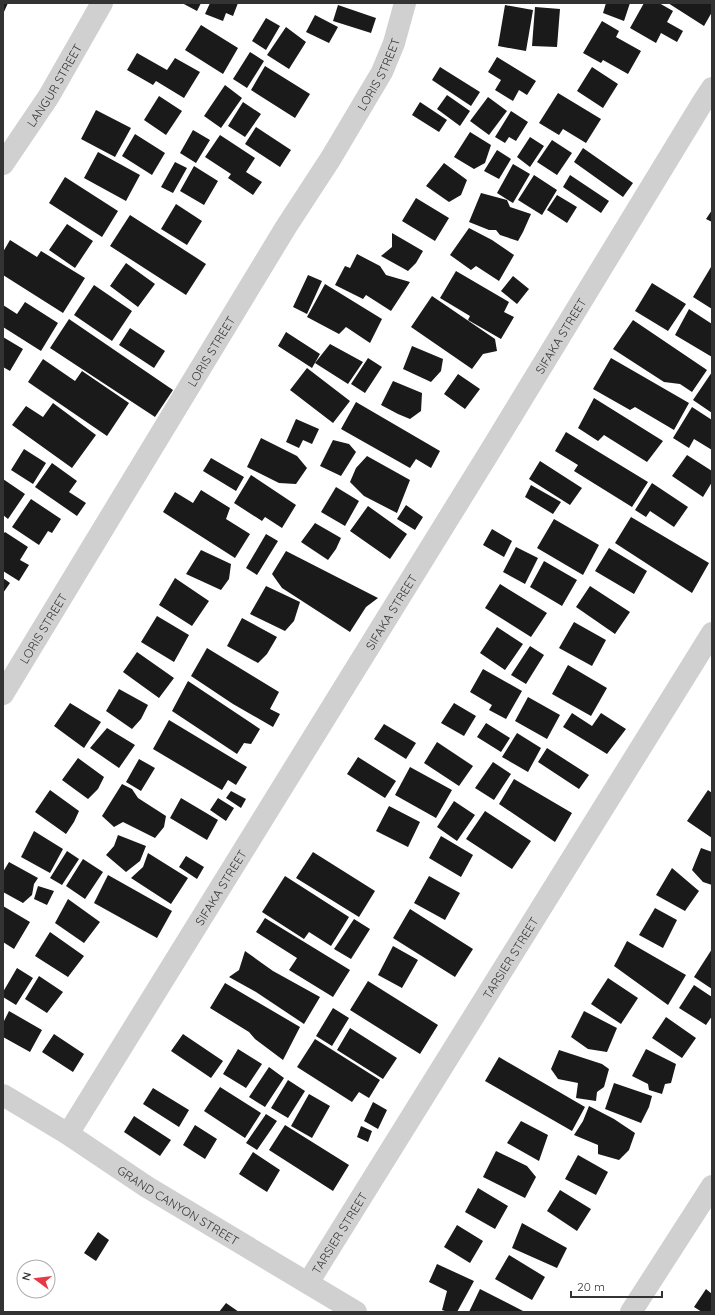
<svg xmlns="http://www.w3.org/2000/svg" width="715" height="1315" viewBox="0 0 715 1315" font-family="Quicksand,sans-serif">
	<rect width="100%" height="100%" fill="#fff"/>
	<path fill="#1a1a1a" d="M3,3H8L3,14Z
		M182,3H201L197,11Z
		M210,3H238L233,16L226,13L223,21L205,14Z
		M606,3H630L624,21L603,13Z
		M644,3H659L673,11L667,22L683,31L677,42L661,33L656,43L630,28Z
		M668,3H712V12L704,26Z
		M338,5L376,18L371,33L333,21Z
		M505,5L533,10L526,51L498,46Z
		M535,7L560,9L557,47L532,46Z
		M315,15L338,27L329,43L306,32Z
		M266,18L280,26L266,50L252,41Z
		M602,21L619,31L616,37L641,51L628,74L603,60L601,63L583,53Z
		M201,25L238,48L223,74L185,50Z
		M286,27L306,42L289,69L267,55Z
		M250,52L264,61L247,88L233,79Z
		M137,53L167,70L175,58L200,72L184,98L156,81L153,85L127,70Z
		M497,57L536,81L527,95L519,90L513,101L495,90L501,80L488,72Z
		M265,66L310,94L295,118L251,90Z
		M440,67L480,92L471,106L432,80Z
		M592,67L618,84L603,108L577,91Z
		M225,85L242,98L221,128L204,116Z
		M558,93L601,119L586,143L563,129L559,135L539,123Z
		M447,95L470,111L460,126L437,109Z
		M159,96L182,111L166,135L144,120Z
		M488,97L507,111L489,135L470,121Z
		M243,102L261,114L245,137L228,126Z
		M420,102L447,120L439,132L412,115Z
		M96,110L131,128L115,157L81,139Z
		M511,111L528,122L516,141L509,137L505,143L495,137Z
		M256,127L291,150L280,167L245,144Z
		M193,130L210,140L196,163L180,153Z
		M470,132L491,145L485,163L474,169L454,157Z
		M135,134L165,153L152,175L122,156Z
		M220,135L255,158L246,172L262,182L253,195L228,178L231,174L205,157Z
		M530,137L544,146L530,167L517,157Z
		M552,140L572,153L557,175L537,162Z
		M583,148L633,183L623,197L574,162Z
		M497,150L511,159L499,179L484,171Z
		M98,152L140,175L126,201L84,178Z
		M175,162L187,168L173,193L161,187Z
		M444,163L467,180L461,195L449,202L426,186Z
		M513,164L530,174L513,203L497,193Z
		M194,166L218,181L204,205L180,191Z
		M534,175L557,190L542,215L518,200Z
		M570,175L609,201L601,213L563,187Z
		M65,177L118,211L102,237L49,203Z
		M481,193L507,200L510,207L531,214L523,232L518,241L500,235L496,230H489L469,222Z
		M557,195L577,207L567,223L547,210Z
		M416,198L449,218L435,241L402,221Z
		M176,204L202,221L187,245L161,229Z
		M712,210V222L706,219Z
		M130,215L206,264L186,295L110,246Z
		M67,224L93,241L75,268L49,250Z
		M469,228L492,240L514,255L499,281L476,266L471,270L450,255Z
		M392,233L423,251L416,263L408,271L381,256L392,247Z
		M10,240L37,257L41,251L85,278L63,313L3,275V252Z
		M357,254L380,266L386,275L410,282L391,311L366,295L363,299L335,285L345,266L350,268Z
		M126,263L155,284L138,307L110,286Z
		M711,267L712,268V309L693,297Z
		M456,271L509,302L504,312L514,317L501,339L468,320L470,316L440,298Z
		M308,275L322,281L307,314L293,307Z
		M513,276L529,289L517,304L501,291Z
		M652,283L686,304L668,331L635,311Z
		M325,284L382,319L370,343L346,327L339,334L307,317Z
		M94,285L132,311L112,341L74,315Z
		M432,296L495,339L497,351L483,354L472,369L411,327Z
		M25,302L58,323L41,351L3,327V305L17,314Z
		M689,309L712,324V357L675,335Z
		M69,319L173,390L155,417L50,348Z
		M633,320L707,370L692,392L680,384L664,382L613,349Z
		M130,328L165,351L154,368L119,345Z
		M286,332L320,354L312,368L278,346Z
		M3,337L23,349L10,371L3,367Z
		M330,344L363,362L348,384L315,363Z
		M412,346L443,359L441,371L431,382L403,369Z
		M368,358L382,367L365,393L351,384Z
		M611,358L689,403L674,430L635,407L630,410L593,389Z
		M43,359L75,381L82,371L129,403L107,436L28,382Z
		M307,368L350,401L333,423L290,390Z
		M712,372V413L693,400Z
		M458,374L480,389L465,409L444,394Z
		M393,381L422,393L421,411L410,419L398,414L381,405Z
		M594,398L663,441L647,462L604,435L598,441L578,428Z
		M356,402L440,451L431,468L416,459L410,468L341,429Z
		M53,403L96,435L72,468L12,425L26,406L43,417Z
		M692,407L712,420V450L694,439L689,448L673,438Z
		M296,419L319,429L312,444L303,440L299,448L286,442Z
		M566,432L648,482L632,507L574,471L578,465L555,451Z
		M261,438L297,456L307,468L296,484L279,483L247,467Z
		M333,440L349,444L356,452L341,476L320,466Z
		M24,449L46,463L33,484L11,470Z
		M687,455L712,471V482L703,497L672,476Z
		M367,456L410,480L397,513L364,496L350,482L356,468Z
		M211,458L244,477L236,491L203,471Z
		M540,461L582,488L570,505L529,479Z
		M52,463L77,481L69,492L86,503L77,516L35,487Z
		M251,475L296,505L282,528L265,517L262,521L234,503Z
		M3,479L25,494L8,519L3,515Z
		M652,483L688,507L674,527L650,511L646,517L635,510Z
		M531,485L561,502L553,514L525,497Z
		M336,487L359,501L345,526L321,512Z
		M201,490L230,508L226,519L250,534L235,558L163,512L175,492L193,503Z
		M31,499L61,519L52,533L48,531L39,545L12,527Z
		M406,505L423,517L415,530L397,519Z
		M368,506L407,534L390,559L350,531Z
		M631,517L709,563L692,593L615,543Z
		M554,519L599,545L583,575L537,548Z
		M315,523L341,538L336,549L328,560L301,542Z
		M492,529L512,541L504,557L483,545Z
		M5,532L28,547L20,560L29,565L19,581L3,571V534Z
		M266,534L278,541L257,575L246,568Z
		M516,547L538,558L525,584L503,572Z
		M609,548L647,571L634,594L595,571Z
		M201,550L231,564L229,579L221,590L186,574Z
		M286,551L378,598L366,607L350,632L282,588L272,574Z
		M544,561L577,580L562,606L530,587Z
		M3,578L10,583L3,593Z
		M175,578L209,601L192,626L159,605Z
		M500,584L547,613L531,637L485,608Z
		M266,586L300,602L294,621L285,631L250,614Z
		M590,586L630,612L615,634L576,607Z
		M157,616L189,635L174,662L141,642Z
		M242,618L277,637L267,654L258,663L227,646Z
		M574,622L606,640L592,666L559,648Z
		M497,627L523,644L505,670L480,653Z
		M530,646L544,655L526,684L511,675Z
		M207,648L279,692L270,709L280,714L273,727L233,704L191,676Z
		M137,652L174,678L159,698L123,672Z
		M568,665L607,688L591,716L552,694Z
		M483,669L522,691L506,719L489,710L492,705L470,692Z
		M188,681L260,729L251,744L244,743L237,754L172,711Z
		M119,689L148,705L141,719L132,729L106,711Z
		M528,697L560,715L547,739L515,721Z
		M70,703L101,722L84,748L54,726Z
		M454,703L476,716L464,736L441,723Z
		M572,713L592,726L601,713L626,729L607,754L563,727Z
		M169,720L247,767L236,785L228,780L222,790L153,749Z
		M486,723L510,738L501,752L477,737Z
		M384,724L416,743L406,759L374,739Z
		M107,728L135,745L119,768L90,748Z
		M517,733L541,748L528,772L502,757Z
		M437,742L473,766L459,786L424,763Z
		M547,748L589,775L579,789L538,762Z
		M358,757L396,781L385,798L347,774Z
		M78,758L104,777L98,789L88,799L62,780Z
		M139,759L155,768L141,791L126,782Z
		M493,762L511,774L494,800L475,788Z
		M410,767L452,790L436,818L395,795Z
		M514,779L572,813L555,842L499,804Z
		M122,784L132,789L138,798L166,816L164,827L155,838L123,822L114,827L102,816Z
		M50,790L79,811L74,822L66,834L35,812Z
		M708,790L712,793V838L687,821Z
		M231,791L246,799L241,808L226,798Z
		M181,798L218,820L207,840L170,818Z
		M218,798L234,808L226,821L210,810Z
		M454,801L475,815L457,841L437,827Z
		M389,806L420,822L408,847L376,831Z
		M485,811L531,841L512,869L466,839Z
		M34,831L63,849L50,873L21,857Z
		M118,835L146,846L140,861L126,872L106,855L114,846Z
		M441,836L473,855L461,877L429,858Z
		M701,848L712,852V885L703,882L692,870Z
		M67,851L79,859L62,885L50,878Z
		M313,852L375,891L359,917L296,878Z
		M148,853L188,878L171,904L131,878L143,867Z
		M186,856L204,867L197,879L179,867Z
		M83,859L103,872L85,899L66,886Z
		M9,862L38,878L34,884L32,895L23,903L3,892V872Z
		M672,868L699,891L685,911L656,895Z
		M108,875L172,911L157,938L94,903Z
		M285,876L349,917L331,946L309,932L304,939L262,912Z
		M429,876L460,893L445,920L414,903Z
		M38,886L54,891L47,905L34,899Z
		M68,899L100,922L84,943L55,923Z
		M3,906L30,922L14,949L3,942Z
		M655,908L677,920L663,948L639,935Z
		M410,909L473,949L455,977L393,938Z
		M265,918L350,970L333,997L289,970L297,958L256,932Z
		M354,919L370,929L351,959L334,949Z
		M50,932L84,956L68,977L35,956Z
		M627,941L686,975L668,1005L614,966Z
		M393,946L418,960L402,988L378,975Z
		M712,949V989L694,977Z
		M245,951L273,971L320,997L304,1024L256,992L229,977L239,970Z
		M17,968L33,978L16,1005L3,997V992Z
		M39,976L63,992L47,1013L25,999Z
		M608,978L638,998L621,1024L591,1004Z
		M368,981L438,1025L420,1054L350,1010Z
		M225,983L300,1027L283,1060L255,1039L249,1032L210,1008Z
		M694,985L712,997V1016L706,1025L679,1008Z
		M333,1008L349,1018L332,1046L316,1036Z
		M9,1011L42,1030L30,1052L3,1037V1023Z
		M584,1011L617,1028L607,1052L588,1049L571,1037Z
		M666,1017L696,1038L682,1058L652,1038Z
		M350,1028L397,1058L383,1079L337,1050Z
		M54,1034L84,1054L73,1072L42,1052Z
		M183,1034L223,1061L211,1078L171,1051Z
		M315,1039L380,1080L369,1098L359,1092L352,1102L297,1067Z
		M238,1049L262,1064L246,1088L223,1074Z
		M646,1049L676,1064L671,1083L665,1084L662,1094L649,1090L648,1084L632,1076Z
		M559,1050L602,1064L609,1069L604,1087L597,1092L596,1101L576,1098L578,1083L558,1079L551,1069Z
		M499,1057L585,1107L572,1131L485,1081Z
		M269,1067L284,1078L265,1107L249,1097Z
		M288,1080L305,1091L288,1118L271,1108Z
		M614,1083L652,1096L649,1107L641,1123L605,1109Z
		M220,1087L261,1113L245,1138L204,1111Z
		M153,1088L189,1110L179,1127L143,1104Z
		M309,1094L330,1106L312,1138L291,1126Z
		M373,1102L387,1110L378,1129L364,1121Z
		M589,1106L614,1119L635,1133L629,1150L619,1160L598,1154V1145L574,1135L583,1121Z
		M266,1114L277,1121L257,1150L246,1143Z
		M134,1116L171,1140L160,1156L124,1132Z
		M521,1121L548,1135L539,1161L507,1143Z
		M195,1125L217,1139L205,1159L183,1145Z
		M285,1125L349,1165L333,1191L269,1150Z
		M361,1126L372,1131L368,1142L357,1137Z
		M496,1151L527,1166L536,1177L525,1198L483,1177Z
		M253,1152L280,1170L267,1192L239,1174Z
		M578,1155L608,1172L596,1195L565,1179Z
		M478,1188L508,1206L495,1229L465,1212Z
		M560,1190L591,1209L577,1231L547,1211Z
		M522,1223L567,1248L557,1268L512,1248Z
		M457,1225L483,1241L470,1263L444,1247Z
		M98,1232L109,1240L96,1261L84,1253Z
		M509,1255L545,1277L532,1300L495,1279Z
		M437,1264L474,1281L457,1312H448L442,1310L447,1291L429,1282Z
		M480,1289L525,1312H469Z
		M706,1289L712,1294V1312H702L694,1307Z
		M226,1303L239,1312H219Z"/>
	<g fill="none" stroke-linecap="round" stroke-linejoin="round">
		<g stroke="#d0d0d0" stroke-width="22">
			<path id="s1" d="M3,164L49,96L102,3"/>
			<path id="s2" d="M3,694L286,227L331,158L382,72L394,43L405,3"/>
			<path id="s3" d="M3,1095L68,1134L147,1187L356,1312"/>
			<path id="s4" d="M68,1134L492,448L704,100L712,88"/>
			<path id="s5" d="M308,1283L712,633"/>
			<path d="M631,1312L712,1186"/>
		</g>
	</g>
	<g text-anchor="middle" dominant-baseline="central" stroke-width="4" stroke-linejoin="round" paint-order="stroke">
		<g font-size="12" fill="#333" stroke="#fff">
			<text stroke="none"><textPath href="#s2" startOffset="725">LORIS STREET</textPath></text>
			<text stroke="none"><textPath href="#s1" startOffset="94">LANGUR STREET</textPath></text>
			<text stroke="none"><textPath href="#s4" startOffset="938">SIFAKA STREET</textPath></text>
			<text stroke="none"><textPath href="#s2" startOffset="401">LORIS STREET</textPath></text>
			<text stroke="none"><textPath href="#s4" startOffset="614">SIFAKA STREET</textPath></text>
			<text stroke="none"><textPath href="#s2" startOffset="77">LORIS STREET</textPath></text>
			<text stroke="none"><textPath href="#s4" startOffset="290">SIFAKA STREET</textPath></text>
			<text stroke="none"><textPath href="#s5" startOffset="383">TARSIER STREET</textPath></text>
			<text stroke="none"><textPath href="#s3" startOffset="207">GRAND CANYON STREET</textPath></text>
			<text stroke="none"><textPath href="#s5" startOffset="59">TARSIER STREET</textPath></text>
		</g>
	</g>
	<rect width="715" height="1315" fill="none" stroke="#333333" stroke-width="8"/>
	<g transform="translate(36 1279) rotate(285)"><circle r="19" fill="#ffffff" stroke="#adadad"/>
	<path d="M0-3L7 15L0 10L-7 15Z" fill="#e63946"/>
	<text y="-6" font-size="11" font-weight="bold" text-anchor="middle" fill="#333333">N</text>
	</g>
	<path d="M571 1291v6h91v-6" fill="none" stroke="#333333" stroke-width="2"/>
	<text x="577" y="1291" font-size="12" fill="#333333" stroke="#ffffff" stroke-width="3" paint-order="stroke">20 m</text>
</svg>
